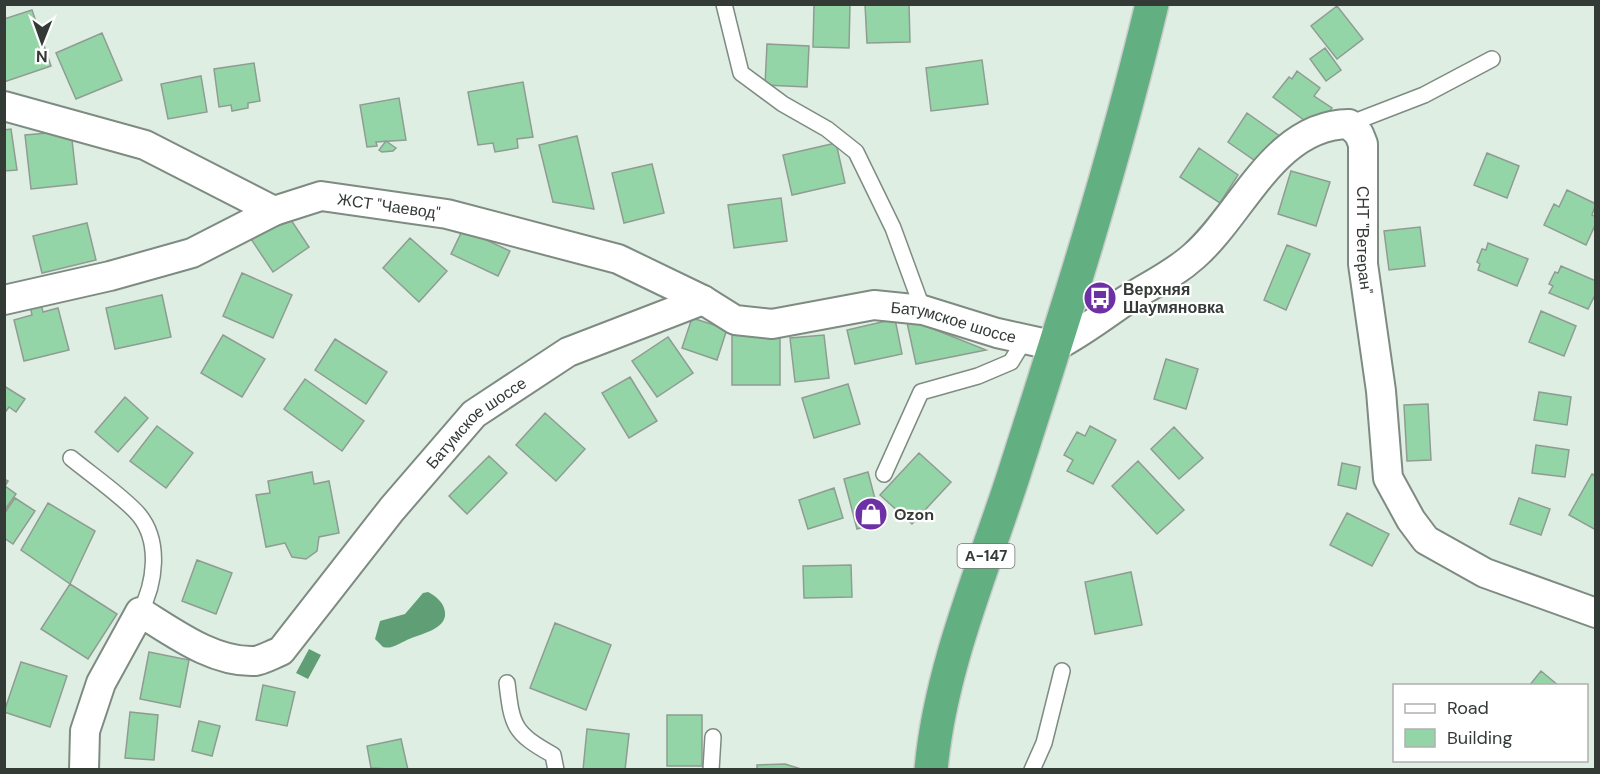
<svg xmlns="http://www.w3.org/2000/svg" width="1600" height="774" viewBox="0 0 1600 774" font-family="'DM Sans',sans-serif">
	<rect width="100%" height="100%" fill="#dfeee3"/>
	<path fill="#609f75" d="M428,592C434,595 442,601 444,608C452,630 417,634 405,641C396,645 392,649 383,647L375,639L380,621L405,614L423,593Z
		M309,649L321,655L308,679L296,673Z"/>
	<path fill="#94d5a8" stroke="#8f9c92" stroke-width="1.5" d="M814,4L850,5L849,48L813,47Z
		M865,4H909L910,42L867,43Z
		M1337,6L1363,39L1337,59L1311,26Z
		M32,10L51,66L4,82V19Z
		M102,33L122,80L76,99L56,53Z
		M767,44L809,46L807,87L765,85Z
		M1325,48L1341,70L1326,81L1310,59Z
		M982,60L988,104L931,111L926,68Z
		M254,63L260,101L248,103V108L232,111L231,105L219,107L214,69Z
		M1297,71L1320,88L1314,96L1332,108L1316,129L1273,97L1289,77L1292,79Z
		M201,76L207,112L168,119L161,84Z
		M523,82L533,137L517,139L518,148L495,152L493,143L478,145L468,92Z
		M399,98L406,140L376,142L377,146L367,147L360,105Z
		M1247,113L1284,139L1264,167L1228,142Z
		M11,129L17,170L4,171V130Z
		M71,131L77,184L31,189L25,135Z
		M577,136L594,209L553,202L539,145Z
		M386,141L396,148L393,151L382,152L379,150Z
		M836,143L845,183L792,195L783,155Z
		M1199,148L1238,175L1220,203L1180,177Z
		M1487,153L1519,166L1507,198L1474,185Z
		M652,164L664,213L624,223L612,173Z
		M1291,171L1330,182L1316,226L1278,214Z
		M1567,190L1596,204L1592,215L1596,217V223L1586,245L1544,225L1554,204L1559,207Z
		M781,198L787,241L734,248L728,205Z
		M287,214L309,247L273,272L251,239Z
		M87,223L96,260L42,273L33,236Z
		M1420,227L1425,266L1389,270L1384,231Z
		M463,229L510,251L498,276L451,254Z
		M410,238L447,271L419,302L383,268Z
		M1488,243L1528,259L1517,286L1478,270L1480,264L1477,262L1482,249L1486,250Z
		M1287,245L1310,254L1286,310L1264,300Z
		M1561,266L1596,281V293L1588,309L1549,293L1553,286L1549,284L1555,272L1558,273Z
		M242,273L292,295L273,338L223,316Z
		M162,295L171,337L115,349L106,308Z
		M41,304L43,312L58,308L69,350L24,361L14,320L32,315L30,306Z
		M1541,311L1576,326L1564,356L1529,342Z
		M692,318L727,329L717,360L682,348Z
		M906,318L986,350L916,364Z
		M895,319L902,354L855,364L847,330Z
		M732,333H780V385H732Z
		M223,335L265,359L242,397L201,373Z
		M824,335L829,378L795,382L790,338Z
		M668,337L693,373L657,397L632,361Z
		M335,339L387,372L366,404L315,370Z
		M1166,359L1198,369L1186,409L1154,399Z
		M630,377L657,421L629,438L602,393Z
		M305,379L364,421L342,451L284,409Z
		M848,384L860,424L814,438L802,398Z
		M4,386L25,399L16,412L9,407L4,414Z
		M1539,392L1571,397L1567,425L1534,420Z
		M125,397L148,418L118,452L95,432Z
		M1428,404L1431,460L1407,461L1404,405Z
		M545,413L585,449L556,481L516,445Z
		M157,426L193,453L166,488L130,461Z
		M1090,426L1116,440L1093,484L1067,471L1073,460L1064,455L1077,432L1085,436Z
		M1174,427L1203,458L1179,479L1151,449Z
		M1536,445L1569,450L1565,477L1532,473Z
		M919,453L951,482L912,524L880,495Z
		M489,456L507,473L467,514L449,496Z
		M1138,461L1184,510L1157,534L1112,486Z
		M1342,463L1360,467L1356,489L1338,485Z
		M312,472L314,484L329,481L339,533L319,537L317,551L306,559L292,557L285,543L266,547L256,495L270,493L268,481Z
		M868,472L881,522L857,529L844,479Z
		M1592,474L1596,476V530L1569,515Z
		M4,479L8,481L5,486L16,494L4,511Z
		M834,488L843,518L808,529L799,500Z
		M15,498L35,511L13,544L4,538V514Z
		M1519,498L1550,509L1541,535L1510,524Z
		M48,503L95,531L70,584L21,550Z
		M1347,513L1389,534L1372,566L1330,545Z
		M197,560L232,573L216,614L182,601Z
		M851,565L852,597L804,598L803,566Z
		M1131,572L1142,625L1095,634L1085,582Z
		M70,584L117,614L88,659L41,629Z
		M555,623L611,645L586,710L530,688Z
		M149,652L189,660L180,707L140,699Z
		M21,662L67,676L50,727L4,712Z
		M1541,671L1559,686H1529Z
		M263,685L295,692L287,726L256,720Z
		M130,712L158,715L154,760L125,758Z
		M667,715H702V766H667Z
		M199,721L220,726L212,756L192,751Z
		M587,729L629,734L625,770H583Z
		M401,739L408,770L371,768L367,746Z
		M785,764L804,770H757V765Z"/>
	<g fill="none" stroke-linecap="round" stroke-linejoin="round">
		<defs>
			<path id="service" d="M724,4L741,73L783,104L827,129L856,152L893,228L923,310
				M1349,124L1424,95L1492,59
				M71,458C89,473 125,498 139,515C161,542 155,584 140,612
				M884,474L921,392L978,376L1011,362L1025,339
				M507,683C512,727 514,733 553,755L556,770
				M711,770L713,737
				M1032,770L1044,743L1062,671"/>
			<g id="minor">
				<path d="M4,106L145,145L274,211"/>
				<path id="s1" d="M4,300L110,276L192,253L274,211L321,196L447,214L618,259L703,300L735,320L772,324L874,305L923,310L997,333L1056,346C1081,333 1102,317 1125,301C1148,286 1173,275 1194,256C1243,213 1274,125 1349,124L1359,134L1363,144V264L1381,391L1388,478L1411,520L1426,540L1485,573L1596,613"/>
				<path id="s2" d="M84,770L85,731L101,683L140,612C174,633 214,663 255,661C263,660 273,654 281,651L392,509L474,414L568,352L703,300"/>
			</g>
			<path id="trunk" d="M931,770C940,668 983,570 1014,474C1064,319 1114,163 1152,4"/>
		</defs>
		<use href="#service" stroke="#7e8b82" stroke-width="18"/>
		<use href="#minor" stroke="#7e8b82" stroke-width="32"/>
		<use href="#trunk" stroke="#cacccb" stroke-width="36"/>
		<use href="#service" stroke="#fff" stroke-width="15"/>
		<use href="#minor" stroke="#fff" stroke-width="28"/>
		<use href="#trunk" stroke="#62b082" stroke-width="33"/>
	</g>
	<defs>
		<symbol id="bus-disc" viewBox="-11 -11 22 22"><circle r="9.5" fill="#6d30a5" stroke="#fff"/><path d="M-5-6H5V4H4V6H2V4H-2V6H-4V4H-5ZM-3.5-4V0h7V-4ZM-3.5 1.2v1.5H-2V1.2ZM2 1.2v1.5H3.5V1.2Z" fill="#fff"/></symbol>
		<symbol id="shop-disc" viewBox="-11 -11 22 22"><circle r="9.5" fill="#6d30a5" stroke="#fff"/><path d="M-5-2.5h2.3a2.7 3.5 0 0 1 5.4 0H5L5.5 6h-11ZM-1.5-2.5h3a1.5 2.3 0 0 0-3 0Z" fill="#fff"/></symbol>
	</defs>
	<g fill-rule="evenodd">
		<use href="#bus-disc" x="1081" y="279" width="38" height="38"/>
		<use href="#shop-disc" x="852" y="495" width="38" height="38"/>
	</g>
	<g text-anchor="middle" dominant-baseline="central" stroke-width="4.5" stroke-linejoin="round" paint-order="stroke">
		<rect fill="#fff" stroke="#717572" stroke-width="1.5" x="957.5" y="544" width="57" height="24" rx="4.5"/>
		<g font-size="15" font-weight="bold" fill="#343a36">
			<text x="986" y="556">А-147</text>
		</g>
		<g font-size="16" fill="#343a36" stroke="#fff">
			<text stroke="none"><textPath href="#s1" startOffset="404">ЖСТ "Чаевод"</textPath></text>
			<text stroke="none"><textPath href="#s1" startOffset="1596">СНТ "Ветеран"</textPath></text>
			<text stroke="none"><textPath href="#s1" startOffset="994">Батумское шоссе</textPath></text>
			<text stroke="none"><textPath href="#s2" startOffset="627">Батумское шоссе</textPath></text>
		</g>
		<g font-size="16" font-weight="bold" fill="#343a36" stroke="#fff" text-anchor="start">
			<text x="1123" y="289">Верхняя<tspan x="1123" dy="18">Шаумяновка</tspan></text>
			<text x="894" y="514">Ozon</text>
		</g>
	</g>
	<rect width="1600" height="774" fill="none" stroke="#343a36" stroke-width="12"/>
	<rect x="1393" y="684" width="195" height="78" fill="#ffffff" stroke="#aeb0af" stroke-width="1.5"/>
	<rect x="1405" y="704" width="30" height="9" fill="#ffffff" stroke="#aeb0af" stroke-width="1.5"/>
	<text x="1447" y="714" font-size="18" fill="#343a36">Road</text>
	<rect x="1405" y="729" width="30" height="18" fill="#94d5a8" stroke="#aeb0af" stroke-width="1.5"/>
	<text x="1447" y="744" font-size="18" fill="#343a36">Building</text>
	<g transform="translate(42 42) rotate(181)" stroke="#ffffff" stroke-width="4.5" paint-order="stroke">
	<path d="M0-4.5L10 22L0 15L-10 22Z" fill="#343a36"/>
	<text y="-9" font-size="16" font-weight="bold" text-anchor="middle" fill="#343a36">N</text>
	</g>
</svg>
